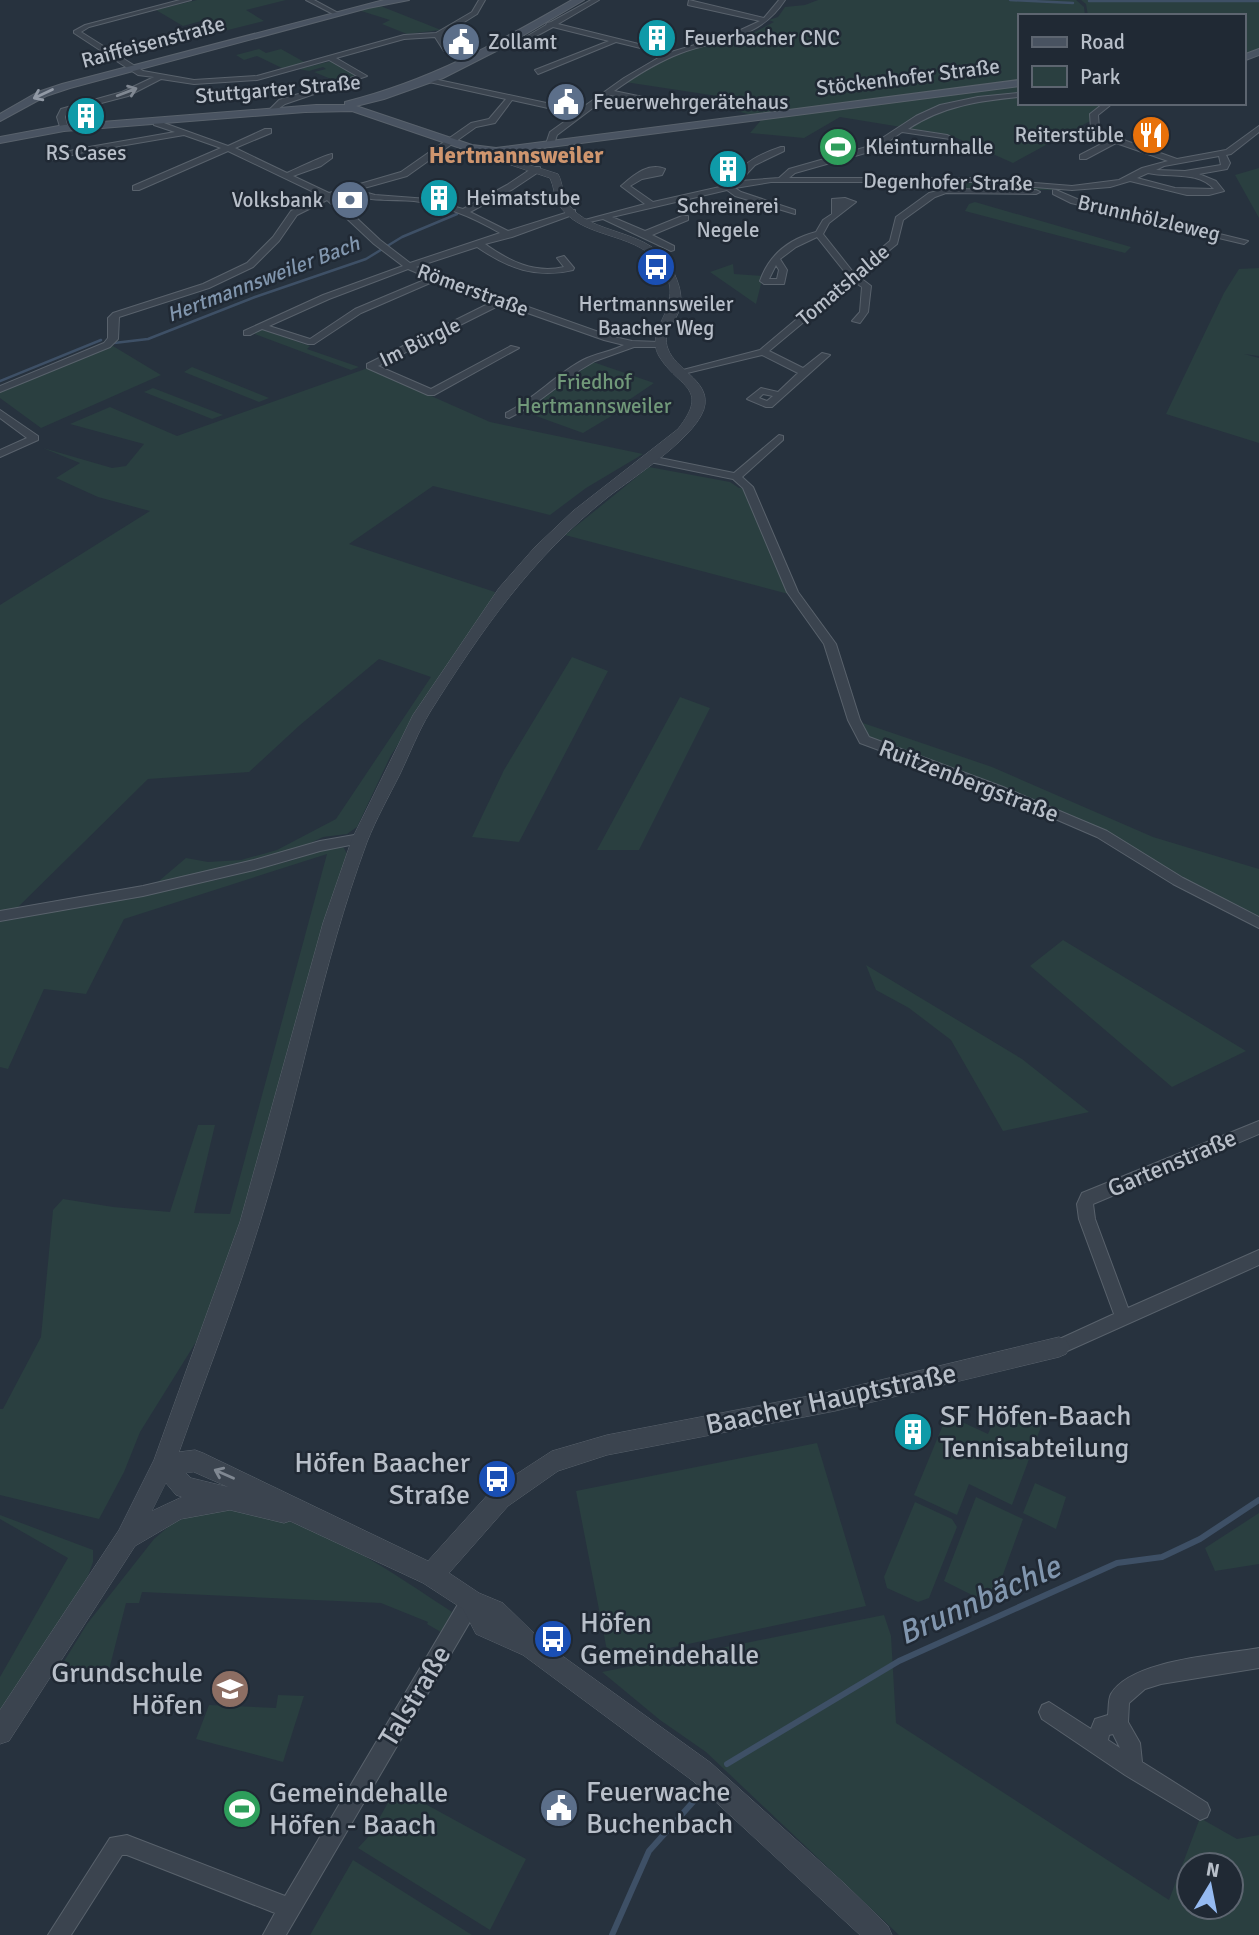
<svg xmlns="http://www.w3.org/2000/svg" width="1259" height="1935" viewBox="0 0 1259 1935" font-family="Signika,sans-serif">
	<rect width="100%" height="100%" fill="#27323e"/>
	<path fill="#2a3f40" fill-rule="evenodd" d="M197,0H286L246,10L264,21L224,31L205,20L183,26L156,10Z
		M818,0H1076L1084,7L1085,16H1019V81L946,90L1019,83V103H1109L1092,120L1013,163L950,135L840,117L804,138L750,133L763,118L733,110L737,99L625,82L674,55L749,31L755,32L774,22L769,20L778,17L785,7L805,5Z
		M1081,0H1259V49L1243,55V16H1088L1086,4Z
		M378,5L441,30L407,34L382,24L390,20L358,10Z
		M259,49L266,53L281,49L306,63L284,69L257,56L244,60L236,55Z
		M332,61L355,74L354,77L338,82L314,72L326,69L323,67L309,71L299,69Z
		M1259,168V218L1235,175Z
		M930,181L1051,186L1053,190L932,189L900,183Z
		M975,202L1131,247L1125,253L965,211L969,204Z
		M733,264L734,274L763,276L756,304L710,272Z
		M1259,268V356L1244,354L1259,358V443L1166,414L1224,293L1239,269Z
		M261,329L310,346L307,349L359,367L351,370L252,333Z
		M113,346L161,375L41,428L0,398V392Z
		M593,362L654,383L623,404L628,406L583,433L525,412Z
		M192,367L269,398L259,402L184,372Z
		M368,368L490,422L643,454L586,488L550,515L433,486L349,544L495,592L493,601L440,677L390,757L357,827L347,834L323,837L288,854L153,886L186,858L208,862L241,860L277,850L336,819L431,677L379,659L300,725L249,772L148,779L14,911L0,912V605L150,511L98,497L56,478L80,463L43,448L112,468L126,466L144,444L70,424L110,407L177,436Z
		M153,388L223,415L212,419L144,392Z
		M649,467L730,482L739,488L748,487L796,596L565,535Z
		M572,657L608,671L519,842L472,837L504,770Z
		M680,697L710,708L639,850H597Z
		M863,723L992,767L1153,837L1259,869V920L1207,895L1106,831L867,736Z
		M338,845L344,848L347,854L243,1213L201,1334L140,1432L124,1472L99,1519L0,1495V1409H3L41,1337L53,1210L63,1199L113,1207L170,1212L198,1125H215L194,1213L230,1214L327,854L124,919L86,994L44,989L8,1069L0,1067V922L216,880L290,861Z
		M1063,940L1246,1051L1172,1087L1030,966Z
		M866,965L1022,1059L1089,1112L1003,1131L951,1040L909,1008L876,990Z
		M1000,1405L1042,1424L1012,1505L969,1484L957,1515L914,1495L947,1415L988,1434Z
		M817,1443L866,1606L609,1661L576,1491Z
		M1035,1483L1066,1497L1056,1529L1023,1513Z
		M976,1497L1023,1519L992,1605L944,1581Z
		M915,1502L952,1519L957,1527L929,1598L918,1602L887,1588L884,1577Z
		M226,1505C245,1510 265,1513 284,1520C345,1539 399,1577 452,1612L441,1632L427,1624L428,1622L381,1603L142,1592L139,1603H126L109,1670H79L74,1682L55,1676L87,1624L154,1539L174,1522Z
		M1259,1513V1564L1215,1571L1205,1548Z
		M0,1515L93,1550V1562L88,1576L0,1718V1677L68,1558L0,1519Z
		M884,1615L891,1636L896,1723L1169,1900L1200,1818L1237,1839L1259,1835V1935H899L706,1752L660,1720L602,1672ZM1189,1865H1231V1907H1189Z
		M278,1695L304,1696L283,1762L196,1739L209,1705L276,1708Z
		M396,1788L526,1859L490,1930L358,1848L370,1835Z
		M353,1860L472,1935H310Z"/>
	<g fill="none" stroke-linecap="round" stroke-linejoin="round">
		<path stroke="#3e5066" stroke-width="2.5" d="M1010,0L1073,3
			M1089,1H1259
			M114,343L148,339L255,297L366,259L402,237L457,214
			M0,381L101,340"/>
		<path stroke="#3e5066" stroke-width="6" d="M727,1764L899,1661L1117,1563L1162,1557L1200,1539L1259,1500
			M612,1935L649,1851L693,1802"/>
		<defs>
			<path id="minor" d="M180,0H191L89,27L81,32L143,71L194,80L257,76L404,35L436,33L472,12L479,0H485L477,14L442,36L449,48L477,58V60L444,51L435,37L404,39L336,58L367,76L285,104L272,113L268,111L279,100L357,76L329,60L257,80L194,84L161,79L128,96L67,112L65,117L68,128L61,130L57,117L61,109L122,92L154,77L138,75L74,33V31L85,25Z
				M306,0H314L338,13L333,14Z
				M591,0H599L558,24L671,52L732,34L760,21L688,5L689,0L764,18L779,0H785C759,40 722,38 681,53C657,62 635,76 614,91L667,102V106L610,95L557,135L554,144L550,146L546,144L550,132L575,114L512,100L495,123L476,127L407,176L357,190L375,195L428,199L463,209L507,185L534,167H540V171L513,189L470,212L508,231L575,210V214L512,237L485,244C509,261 534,274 564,267L557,258L564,256L574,268L573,270C536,279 508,268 477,247L416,267L610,336L632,341L660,342L663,343V347H634L595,361L580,370L533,405L509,418L506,417V413C534,399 555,375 583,360C596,353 611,352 624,345L604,340L502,304L378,366L431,389L511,346L519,348L434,395H428L367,368V364L494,301L437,280L361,313L314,344H308L262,329L250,335H244V331L323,295L403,266L374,244L327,200L297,215L279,241L253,267L209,288L119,317L118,339L110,347L0,392V386L104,343L108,338V318L113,313L203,284L247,263L273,237L291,211L322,196L228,151L139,190H133V186L221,148L184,135L79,153L54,160L50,158L51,156L78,149L175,132L154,125L153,120L157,118L161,122L228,146L265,129H271V133L235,148L287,173C296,169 325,155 332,154V158L321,166L293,176L329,193L401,172L471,123L489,119L506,99L429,82V78L579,110L624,78L665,54L616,42L538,74L535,70L609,41L553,27L514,48L509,47L546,25L547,23L551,22ZM349,192C370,203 391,199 414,201C445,205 474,218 500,233L410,263L380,240L334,197ZM408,269L429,278L355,309L310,339L269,326L329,299Z
				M1019,93V97C979,101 943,106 908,129L947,135L951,137L950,139L902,132L876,150L795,173L789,178H973L1072,186L1119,180L1142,168L1168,161L1116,143L1086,159H1080V155L1109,140L1091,129L1090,114L1104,103H1113L1098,115L1099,128L1118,138L1177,159L1226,150L1259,126V132L1231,154L1226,155L1230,163L1227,169L1199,174L1216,181L1224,191L1209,195H1187L1130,181L1110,187L1072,190L973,182H771L735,188L741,192L795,210V214L735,196L727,190L612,217L645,231L682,216H688V220L652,235L674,246V250L671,251L603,219L585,223L581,221L645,204L621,186C634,175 648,162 665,169L662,175L642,179L630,186L653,202L733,184C737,164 763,153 781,147H784V151L755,165L740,181L779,178L789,169L870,146L916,116L940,105L978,97ZM1219,156L1221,165L1185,171L1156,170L1164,166ZM1148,173C1171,178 1198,171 1214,189L1175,188L1137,178Z
				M946,189L1036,190L1040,192L1036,194L946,193L935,197L903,220L897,244L858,276L871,286L868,312L860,323L852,321L860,312L862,287L853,281L769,351L803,368L822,353L830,355L772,407H766L747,399L761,388L778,392L798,373L762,355L679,375V371L760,350L848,276L817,237L796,247L780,259L787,270L784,284H764L760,281C769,255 789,239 816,232L823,220L832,214V199L845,198L856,202L829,223L823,234L853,272L890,241L896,217L929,193ZM776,265L779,270L777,279H769ZM763,394L773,396L767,401L759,398Z
				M1056,190L1077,199L1248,241L1244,244L1071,203L1053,194V190Z
				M0,410L38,436V440L0,457V450L27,438L0,418Z
				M779,435L783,436V440L742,477L753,487L798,592L836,644L860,720L869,737L1003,787L1107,831L1183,878L1259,917V928L1173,884L1097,837L995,793L860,743L848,720L824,644L787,592L743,488L733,479L650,462L645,459L650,456L734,473Z
				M360,834L367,839L365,842L320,851L254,870L143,896L0,921V911L143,886L254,860L320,841Z
				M1259,1121V1134L1093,1204L1095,1219L1128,1308L1259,1250V1265L1065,1352L1059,1355L1053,1352L1051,1347L1053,1342L1114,1314L1079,1219L1077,1204L1082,1193Z
				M471,1592L478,1594L480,1601L478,1608L286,1935H263L275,1913L127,1855H122L71,1935H48L110,1838L127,1835L285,1896L464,1594Z
				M1259,1648V1668L1161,1684L1145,1689L1129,1703L1128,1722L1140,1743L1142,1762L1207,1803L1210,1810L1207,1817L1200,1820L1125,1775L1042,1719L1039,1712L1042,1705L1049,1702L1091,1729L1095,1719L1108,1715C1109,1708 1108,1700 1111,1694C1132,1659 1221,1655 1259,1648ZM1113,1734L1120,1748L1108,1740L1109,1735Z"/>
			<path id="tertiary" d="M496,148L511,159L558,174C563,183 562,194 567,202C590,238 652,226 673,271C678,281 683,295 680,307C677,323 661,331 668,349C675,369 708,380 705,404C702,434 632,478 608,497C532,557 481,631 430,712C418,732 410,753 400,774C389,796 376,819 367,842C321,966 299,1097 260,1222C236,1300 206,1376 179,1452L195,1450L203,1453L428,1561L492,1490L552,1451L607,1435L835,1391L1059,1337L1066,1340L1070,1347L1066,1354L1059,1357L835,1411L607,1455L558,1471L508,1506L449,1573L479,1593L503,1603L543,1642L711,1763L846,1885L888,1926L892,1935H860L693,1781L523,1655L476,1634L463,1609L423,1583L290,1521L284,1523L230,1510L181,1519L135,1546L9,1741L0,1744V1710L119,1530L154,1460L240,1222L323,923L352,839L413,715L499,588L535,547L573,511L678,429C711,387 678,388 659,356C642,326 692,304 658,262C633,231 578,239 558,203C554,196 554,186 550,178L505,163L491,151ZM194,1472L228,1487L191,1478L186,1473ZM166,1483L176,1495L182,1497L152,1511Z"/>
			<path id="secondary" d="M384,0H409L368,8L70,88L46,96L0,121V114L38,92L62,84Z
				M572,0H584L500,49L443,78L384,99L356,106L472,145L496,148L1019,80V86L496,154L466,150L352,111L305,112L64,131L0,143V137L64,125L316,105H345V102C430,81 497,43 572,0Z
				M1259,49V55L1243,61V55Z"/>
		</defs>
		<use href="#minor" stroke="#59626c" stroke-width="2"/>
		<use href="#tertiary" stroke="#59626c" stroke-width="1"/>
		<use href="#secondary" stroke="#59626c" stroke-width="2"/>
		<use href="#minor" fill="#3b444f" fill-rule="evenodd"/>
		<use href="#tertiary" fill="#3b444f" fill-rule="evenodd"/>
		<use href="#secondary" fill="#495361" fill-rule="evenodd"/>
	</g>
	<defs><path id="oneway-shaft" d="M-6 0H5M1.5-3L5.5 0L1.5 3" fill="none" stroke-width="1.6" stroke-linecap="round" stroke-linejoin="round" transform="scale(1.75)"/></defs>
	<g stroke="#808892">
		<use href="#oneway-shaft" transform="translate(127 92) rotate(-21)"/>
		<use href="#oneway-shaft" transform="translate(224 1474) rotate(-156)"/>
	</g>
	<use stroke="#9199a5" href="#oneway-shaft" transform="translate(43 94) rotate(155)"/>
	<defs>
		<symbol id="building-disc" viewBox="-11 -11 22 22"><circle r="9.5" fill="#0f9aa8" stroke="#202934"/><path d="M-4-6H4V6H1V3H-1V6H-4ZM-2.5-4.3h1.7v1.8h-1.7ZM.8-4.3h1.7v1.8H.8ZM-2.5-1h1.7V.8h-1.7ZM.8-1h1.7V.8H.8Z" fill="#fff"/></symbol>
		<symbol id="civic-disc" viewBox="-11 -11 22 22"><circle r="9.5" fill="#5c6f8a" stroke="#202934"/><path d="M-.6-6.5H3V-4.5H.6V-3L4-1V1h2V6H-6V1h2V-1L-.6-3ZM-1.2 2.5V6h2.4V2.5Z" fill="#fff"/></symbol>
		<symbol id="restaurant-disc" viewBox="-11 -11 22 22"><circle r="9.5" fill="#e8710a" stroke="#202934"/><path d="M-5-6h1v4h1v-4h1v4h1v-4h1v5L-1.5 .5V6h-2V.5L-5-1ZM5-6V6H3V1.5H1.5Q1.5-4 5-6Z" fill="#fff"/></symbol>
		<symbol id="stadium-disc" viewBox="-11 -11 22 22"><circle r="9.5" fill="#2e9e5b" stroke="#202934"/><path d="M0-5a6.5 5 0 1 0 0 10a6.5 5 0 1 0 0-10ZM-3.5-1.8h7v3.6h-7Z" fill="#fff"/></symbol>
		<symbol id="bank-disc" viewBox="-11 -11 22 22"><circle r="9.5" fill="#5c6f8a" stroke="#202934"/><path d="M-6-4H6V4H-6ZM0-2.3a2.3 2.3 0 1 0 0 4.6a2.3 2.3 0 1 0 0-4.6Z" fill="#fff"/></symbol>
		<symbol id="bus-disc" viewBox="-11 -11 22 22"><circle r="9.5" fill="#1a4fb4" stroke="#202934"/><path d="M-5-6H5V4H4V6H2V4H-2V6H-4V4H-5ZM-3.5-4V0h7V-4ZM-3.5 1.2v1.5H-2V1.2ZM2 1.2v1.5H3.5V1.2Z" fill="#fff"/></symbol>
		<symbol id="school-disc" viewBox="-11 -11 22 22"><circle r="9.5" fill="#8d6e63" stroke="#202934"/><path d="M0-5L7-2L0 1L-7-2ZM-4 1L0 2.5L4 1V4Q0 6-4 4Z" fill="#fff"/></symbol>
	</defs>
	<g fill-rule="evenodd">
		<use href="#building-disc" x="635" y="16" width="44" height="44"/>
		<use href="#civic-disc" x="439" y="20" width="44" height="44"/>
		<use href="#civic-disc" x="544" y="80" width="44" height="44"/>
		<use href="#building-disc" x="64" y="94" width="44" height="44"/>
		<use href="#restaurant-disc" x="1129" y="113" width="44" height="44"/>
		<use href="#stadium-disc" x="816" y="125" width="44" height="44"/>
		<use href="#building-disc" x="706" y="147" width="44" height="44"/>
		<use href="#building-disc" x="417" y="176" width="44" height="44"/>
		<use href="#bank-disc" x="328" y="178" width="44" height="44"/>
		<use href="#bus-disc" x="634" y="245" width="44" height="44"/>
		<use href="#building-disc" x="891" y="1410" width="44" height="44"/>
		<use href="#bus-disc" x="475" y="1457" width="44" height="44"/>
		<use href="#bus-disc" x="531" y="1617" width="44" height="44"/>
		<use href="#school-disc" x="208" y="1667" width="44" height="44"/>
		<use href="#civic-disc" x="537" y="1786" width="44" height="44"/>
		<use href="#stadium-disc" x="220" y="1787" width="44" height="44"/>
	</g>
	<g text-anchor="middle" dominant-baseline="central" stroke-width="5" stroke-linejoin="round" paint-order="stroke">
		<g font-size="21" fill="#b8bfc9" stroke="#202934" text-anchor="start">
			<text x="684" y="38">Feuerbacher CNC</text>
			<text x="488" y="42">Zollamt</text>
			<text x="593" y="102">Feuerwehrgerätehaus</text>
			<text x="1124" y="135" text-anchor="end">Reiterstüble</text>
			<text x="865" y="147">Kleinturnhalle</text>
			<text x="86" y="153" text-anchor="middle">RS Cases</text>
			<text x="466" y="198">Heimatstube</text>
			<text x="323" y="200" text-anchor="end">Volksbank</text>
			<text x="728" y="206" text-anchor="middle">Schreinerei<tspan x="728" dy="24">Negele</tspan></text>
			<text x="656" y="304" text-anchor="middle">Hertmannsweiler<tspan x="656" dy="24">Baacher Weg</tspan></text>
		</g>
		<g font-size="21" fill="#b8bfc9" stroke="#202934">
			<text transform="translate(153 42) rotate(-15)">Raiffeisenstraße</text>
			<text transform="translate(908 77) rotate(-7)">Stöckenhofer Straße</text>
			<text transform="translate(278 89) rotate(-5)">Stuttgarter Straße</text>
			<text transform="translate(948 182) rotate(1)">Degenhofer Straße</text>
			<text transform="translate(1149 218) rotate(13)">Brunnhölzleweg</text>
			<text transform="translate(843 285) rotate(-40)">Tomatshalde</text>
			<text transform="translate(473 290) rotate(20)">Römerstraße</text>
			<text transform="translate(420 342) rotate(-26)">Im Bürgle</text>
		</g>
		<g font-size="21" font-style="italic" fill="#8196ae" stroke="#202934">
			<text transform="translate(263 279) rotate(-21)">Hertmannsweiler Bach</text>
		</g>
		<g font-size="21" fill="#709879" stroke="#202934">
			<text x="594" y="382">Friedhof<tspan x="594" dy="24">Hertmannsweiler</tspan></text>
		</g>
		<g font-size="23" font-weight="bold" fill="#ce956e" stroke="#202934">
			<text x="516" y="155">Hertmannsweiler</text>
		</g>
		<g font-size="24" fill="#b8bfc9" stroke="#202934">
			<text transform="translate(969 781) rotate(21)">Ruitzenbergstraße</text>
			<text transform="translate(1172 1163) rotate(-23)">Gartenstraße</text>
		</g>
		<g font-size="28" fill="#b8bfc9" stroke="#202934">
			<text transform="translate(831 1399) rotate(-12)">Baacher Hauptstraße</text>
			<text transform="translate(415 1696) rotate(-59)">Talstraße</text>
		</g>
		<g font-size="28" fill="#b8bfc9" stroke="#202934" text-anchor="start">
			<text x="940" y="1416">SF Höfen-Baach<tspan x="940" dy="32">Tennisabteilung</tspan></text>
			<text x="470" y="1463" text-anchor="end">Höfen Baacher<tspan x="470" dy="32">Straße</tspan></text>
			<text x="580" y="1623">Höfen<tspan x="580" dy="32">Gemeindehalle</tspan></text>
			<text x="203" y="1673" text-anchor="end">Grundschule<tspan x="203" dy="32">Höfen</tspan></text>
			<text x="586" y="1792">Feuerwache<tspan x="586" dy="32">Buchenbach</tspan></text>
			<text x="269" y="1793">Gemeindehalle<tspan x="269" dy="32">Höfen - Baach</tspan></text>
		</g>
		<g font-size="32" font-style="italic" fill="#8196ae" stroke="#202934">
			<text transform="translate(979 1600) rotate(-24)">Brunnbächle</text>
		</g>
	</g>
	<rect x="1018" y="14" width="228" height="91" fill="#202934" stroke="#5d6570" stroke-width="2"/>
	<rect x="1032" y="37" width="35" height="10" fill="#495361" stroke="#5d6570" stroke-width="2"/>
	<text x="1080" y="49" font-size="21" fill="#b8bfc9">Road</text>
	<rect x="1032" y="66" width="35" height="21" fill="#2a3f40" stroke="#5d6570" stroke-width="2"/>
	<text x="1080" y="84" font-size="21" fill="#b8bfc9">Park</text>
	<g transform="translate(1210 1886) rotate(10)"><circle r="33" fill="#202934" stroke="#5d6570" stroke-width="2"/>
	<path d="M0-5L12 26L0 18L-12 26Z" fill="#95baf1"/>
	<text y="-10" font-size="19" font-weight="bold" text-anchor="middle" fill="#b8bfc9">N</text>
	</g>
</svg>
